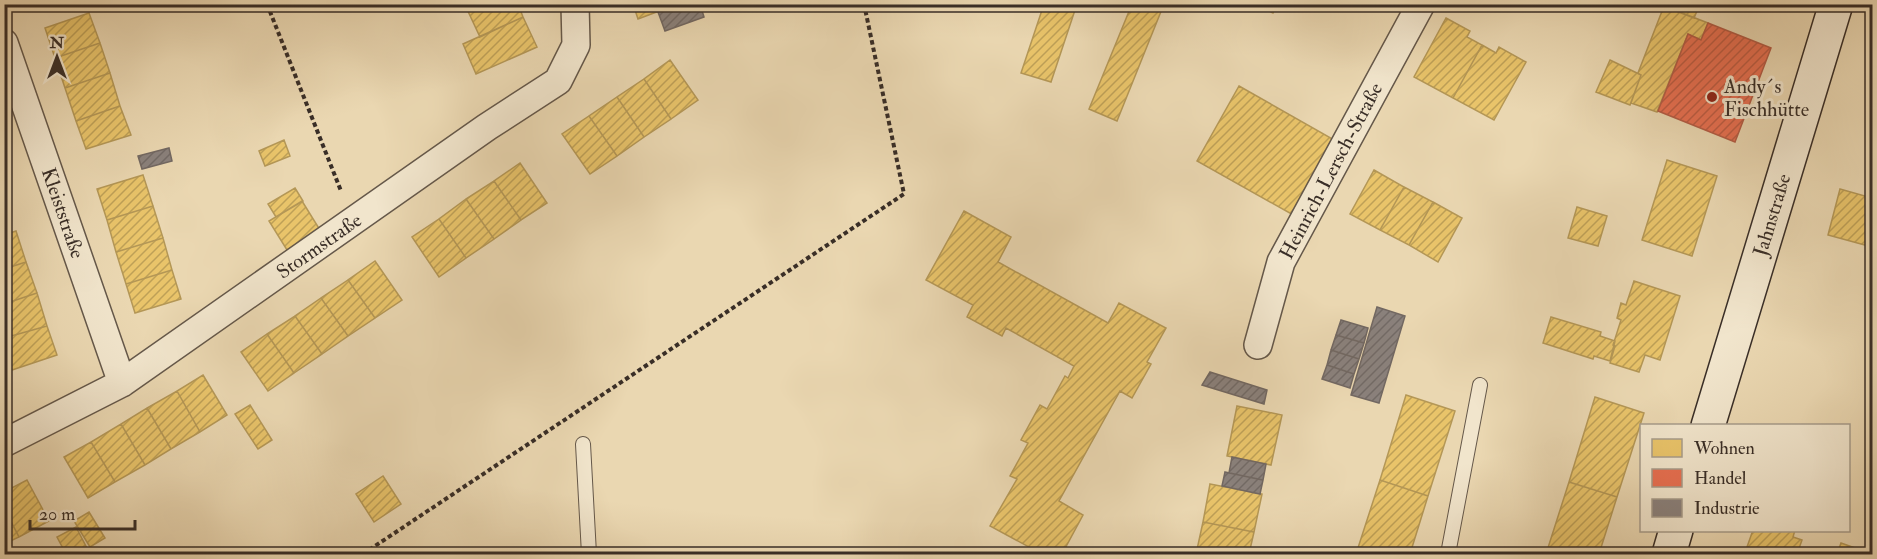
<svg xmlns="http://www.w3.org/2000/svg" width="1877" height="559" viewBox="0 0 1877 559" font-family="'IM FELL Double Pica',serif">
	<defs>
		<pattern id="homes-hatch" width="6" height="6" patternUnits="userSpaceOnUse" patternTransform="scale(1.5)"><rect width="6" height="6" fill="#e9c46a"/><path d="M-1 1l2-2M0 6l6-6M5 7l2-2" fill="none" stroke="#bea057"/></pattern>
		<pattern id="shops-hatch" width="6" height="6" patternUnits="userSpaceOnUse" patternTransform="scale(1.5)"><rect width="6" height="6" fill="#e76f51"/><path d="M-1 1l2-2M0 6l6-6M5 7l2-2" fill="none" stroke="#bc5c43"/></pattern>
		<pattern id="industry-hatch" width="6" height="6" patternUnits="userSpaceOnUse" patternTransform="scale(1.5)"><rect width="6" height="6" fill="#8a817c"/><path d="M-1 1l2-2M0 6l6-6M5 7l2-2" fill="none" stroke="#726a66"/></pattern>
	</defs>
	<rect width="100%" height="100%" fill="#ead7b1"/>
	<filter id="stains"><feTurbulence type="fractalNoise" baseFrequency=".00333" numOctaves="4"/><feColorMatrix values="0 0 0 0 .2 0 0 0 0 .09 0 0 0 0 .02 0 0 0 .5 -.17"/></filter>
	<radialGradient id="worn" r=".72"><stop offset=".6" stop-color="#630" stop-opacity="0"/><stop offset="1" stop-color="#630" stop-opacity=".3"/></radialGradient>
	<path fill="url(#homes-hatch)" stroke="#b49756" stroke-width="1.5" d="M471,4H518L523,17L480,37L466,7Z
		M633,4H678L638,19Z
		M1044,4H1077L1051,82L1021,73Z
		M1132,4H1164L1117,121L1089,109Z
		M1254,4H1277L1273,13Z
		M1658,4H1700L1694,18Z
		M1664,6L1708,23L1701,40L1688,34L1657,112L1631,103L1641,75L1638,73Z
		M89,13L100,43L55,58L45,28Z
		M523,17L537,47L476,74L463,44Z
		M1446,18L1470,31L1467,37L1482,45L1453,98L1414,77Z
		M100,43L110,73L65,88L55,58Z
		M1482,45L1496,53L1499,47L1526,62L1494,120L1453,98Z
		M670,60L698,100L671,119L644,79Z
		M1610,60L1641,75L1630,105L1596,92Z
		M110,73L120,106L76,121L65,88Z
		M644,79L671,119L644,137L617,97Z
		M1239,86L1336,141L1295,216L1197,161Z
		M617,97L644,137L617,156L589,116Z
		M120,106L131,135L86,149L76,121Z
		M589,116L617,156L590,174L562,134Z
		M284,140L290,156L265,166L259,151Z
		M1667,160L1717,176L1692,256L1642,240Z
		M520,163L547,203L521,220L494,181Z
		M1374,170L1404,187L1380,230L1350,214Z
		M143,175L153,206L107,220L97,189Z
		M494,181L521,220L494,239L466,199Z
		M1404,187L1433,202L1409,245L1380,230Z
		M295,188L303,201L276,217L268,204Z
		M1840,189L1872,198V247L1828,235Z
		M466,199L494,239L466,258L439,219Z
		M302,201L320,230L287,250L269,221Z
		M1433,202L1462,218L1438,262L1409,245Z
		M153,206L163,238L116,252L107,220Z
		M1577,207L1607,216L1598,246L1568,238Z
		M964,211L1011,237L998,262L1108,323L1119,303L1166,328L1147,362L1151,364L1132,398L1120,391L1059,501L1083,515L1062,554H1042L990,526L1017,479L1010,476L1028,443L1021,440L1040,405L1047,409L1065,376L1068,378L1074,366L1006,328L1002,336L967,317L973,305L926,280Z
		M439,219L466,258L439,277L412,237Z
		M16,231L26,262L4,269V235Z
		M163,238L172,270L126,284L116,252Z
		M375,261L402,300L375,318L348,280Z
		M26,262L37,293L4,304V269Z
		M172,270L181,299L135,313L126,284Z
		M348,280L375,318L348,336L321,298Z
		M1634,281L1680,296L1660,360L1645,355L1639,372L1610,363L1615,346L1613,345L1621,320L1617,318L1621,303L1626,305Z
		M37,293L47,326L4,338V304Z
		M321,298L348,336L322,354L295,316Z
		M295,316L322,354L294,373L267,334Z
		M1551,317L1601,332L1600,336L1615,341L1610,361L1594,356L1593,359L1543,343Z
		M47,326L57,355L12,370L4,347V338Z
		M267,334L294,373L268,391L241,352Z
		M203,375L227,415L200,432L177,391Z
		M177,391L200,432L171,449L147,408Z
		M1406,395L1455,411L1428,496L1380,480Z
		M1595,397L1644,413L1617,497L1569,482Z
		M250,405L272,440L258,449L235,414Z
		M1237,406L1282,415L1271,465L1227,456Z
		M147,408L171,449L145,465L121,424Z
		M121,424L145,465L115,482L91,442Z
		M91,442L115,482L88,498L64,457Z
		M383,476L401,504L374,522L356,494Z
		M27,480L49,521L19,537L4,508V492Z
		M1380,480L1428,496L1410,554H1356Z
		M1569,482L1617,497L1599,554H1546Z
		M1210,484L1262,494L1254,532L1203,522Z
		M4,508L19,537L4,544Z
		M89,512L105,538L90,547L74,521Z
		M1203,522L1254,532L1249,554H1196Z
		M76,527L90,554H66L57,537Z
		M1753,530H1795L1793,537L1802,540L1797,554H1771L1747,547Z
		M1841,543L1872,554H1837Z"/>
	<path fill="url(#shops-hatch)" stroke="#b35c44" stroke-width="1.5" d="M1708,23L1771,48L1735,142L1658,111L1688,34L1701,40Z"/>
	<path fill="url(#industry-hatch)" stroke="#726862" stroke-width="1.5" d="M678,4H700L704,17L665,31L658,12Z
		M169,148L172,161L142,169L138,156Z
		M1377,307L1405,316L1379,403L1351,395Z
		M1341,320L1368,328L1364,343L1336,335Z
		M1336,335L1364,343L1359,359L1331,350Z
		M1331,350L1359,359L1354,374L1327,365Z
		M1327,365L1354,374L1350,388L1322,379Z
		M1210,372L1267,390L1264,404L1202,385Z
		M1232,457L1266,464L1263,480L1229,473Z
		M1225,472L1263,480L1260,494L1222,486Z"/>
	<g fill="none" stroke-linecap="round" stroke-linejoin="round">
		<defs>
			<path id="lane" d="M583,444L589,554
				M1448,554L1480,385"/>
			<path id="street" d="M4,43L122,383
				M1258,345L1281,262L1421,4
				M4,443L122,383L487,127L558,81L576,45L575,4"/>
			<path id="secondary" d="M1708,426L1836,4
				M1669,554L1676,530"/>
		</defs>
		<use href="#lane" stroke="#65584a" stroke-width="16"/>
		<use href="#street" stroke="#65584a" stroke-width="30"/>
		<use href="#secondary" stroke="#392e27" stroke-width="36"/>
		<path stroke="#392e27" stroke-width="4" stroke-dasharray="4.5 3" stroke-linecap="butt" d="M267,4L341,191
			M363,554L904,194L864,4"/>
		<use href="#lane" stroke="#f1e5cc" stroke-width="14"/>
		<use href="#street" stroke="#f1e5cc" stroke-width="27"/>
		<use href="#secondary" stroke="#f1e5cc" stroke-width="33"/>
	</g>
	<circle fill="#8f2418" stroke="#f1e5cc" stroke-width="2" cx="1712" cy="97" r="6"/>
	<g text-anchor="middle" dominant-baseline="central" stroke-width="6" stroke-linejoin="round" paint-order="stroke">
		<g font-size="20" fill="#392e27" stroke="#f1e5cc" text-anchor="start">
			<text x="1724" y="86">Andy´s<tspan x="1724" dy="23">Fischhütte</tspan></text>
		</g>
		<g font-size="20" fill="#392e27" stroke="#f1e5cc">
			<text transform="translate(1331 171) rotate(-62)">Heinrich-Lersch-Straße</text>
			<text transform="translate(63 213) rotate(71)">Kleiststraße</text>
			<text transform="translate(1772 215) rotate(-73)">Jahnstraße</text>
			<text transform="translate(319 246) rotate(-35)">Stormstraße</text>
		</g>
	</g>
	<rect width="1877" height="559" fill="none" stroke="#ead7b1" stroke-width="24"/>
	<rect x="6" y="6" width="1865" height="547" fill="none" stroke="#392e27" stroke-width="3"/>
	<rect x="12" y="12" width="1853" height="535" fill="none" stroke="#392e27" stroke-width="1.5"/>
	<rect x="1640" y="424" width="210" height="108" fill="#f1e5cc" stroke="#a79c8a" stroke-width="1.5"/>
	<rect x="1652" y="439" width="30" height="18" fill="#e9c46a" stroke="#a79c8a" stroke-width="1.5"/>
	<text x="1694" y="454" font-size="18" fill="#392e27">Wohnen</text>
	<rect x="1652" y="469" width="30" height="18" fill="#e76f51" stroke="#a79c8a" stroke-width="1.5"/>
	<text x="1694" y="484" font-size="18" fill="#392e27">Handel</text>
	<rect x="1652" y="499" width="30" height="18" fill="#8a817c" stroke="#a79c8a" stroke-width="1.5"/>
	<text x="1694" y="514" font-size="18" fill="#392e27">Industrie</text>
	<g transform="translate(57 57)" stroke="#f1e5cc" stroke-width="4.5" paint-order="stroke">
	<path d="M0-4.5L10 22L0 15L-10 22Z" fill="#392e27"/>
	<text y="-9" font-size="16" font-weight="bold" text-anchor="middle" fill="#392e27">N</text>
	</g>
	<path d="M30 520v9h105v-9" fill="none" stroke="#392e27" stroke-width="3"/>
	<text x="39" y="520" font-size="18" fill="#392e27" stroke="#f1e5cc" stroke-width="4.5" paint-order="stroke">20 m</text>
	<rect width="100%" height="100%" filter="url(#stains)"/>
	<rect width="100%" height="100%" fill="url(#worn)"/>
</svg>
